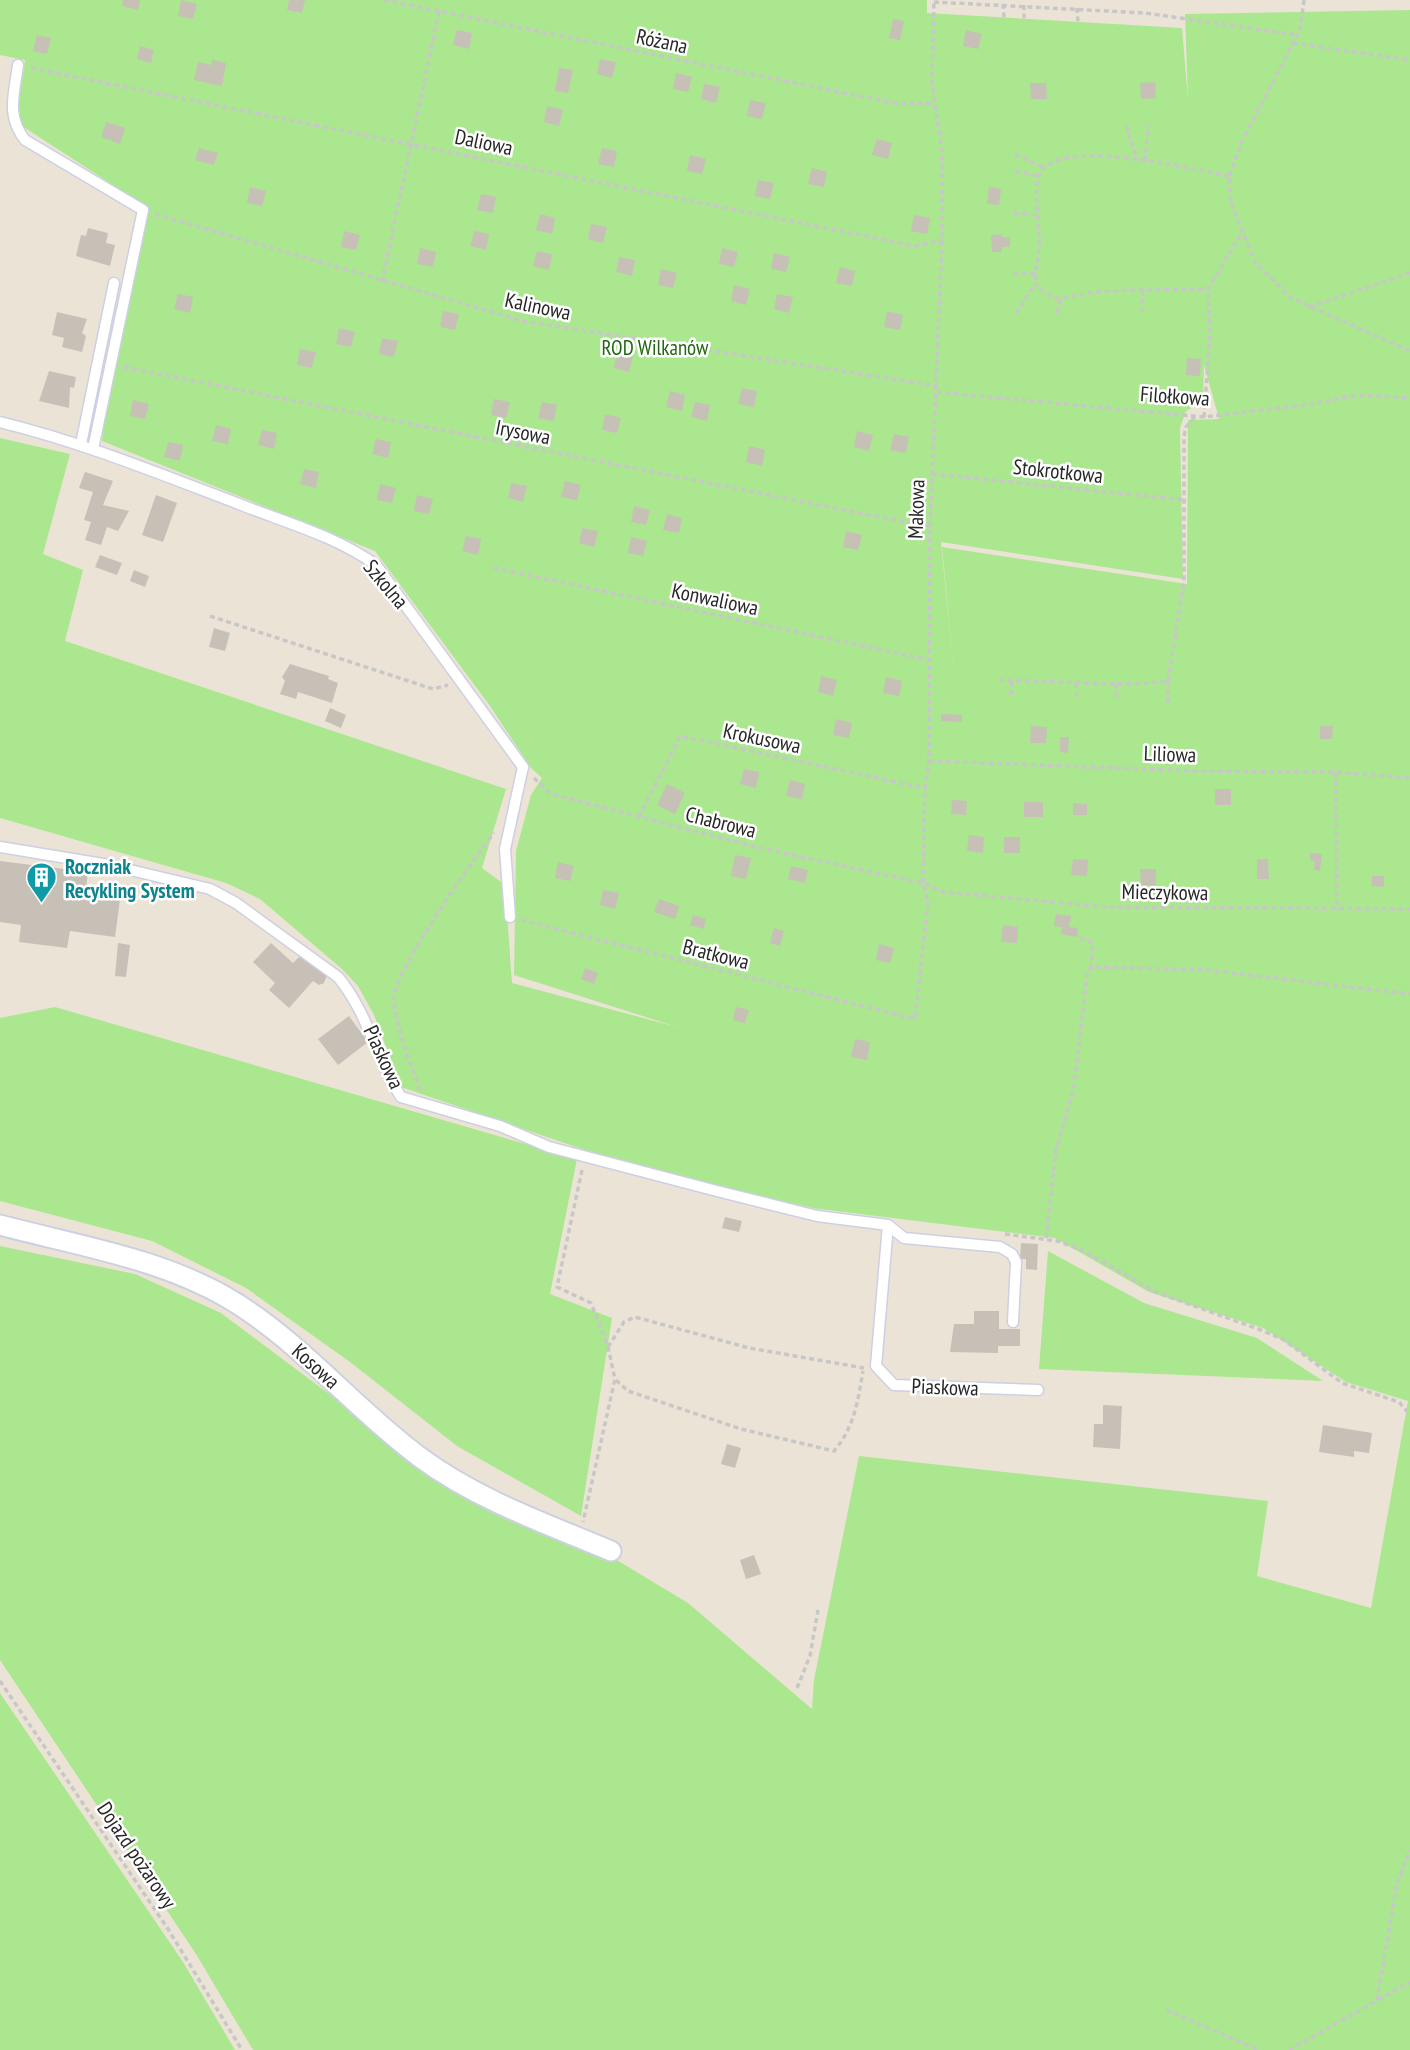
<svg xmlns="http://www.w3.org/2000/svg" width="1410" height="2050" viewBox="0 0 1410 2050" font-family="'PT Sans Narrow',sans-serif">
	<rect width="100%" height="100%" fill="#ece3d7"/>
	<path fill="#abe78f" fill-rule="evenodd" d="M0,0H927V13L1182,28L1188,99L1185,14L1410,10V2050H253L196,1954L0,1660V1246L135,1274L221,1313L463,1494L610,1556L688,1603L812,1709L814,1680L859,1456L1268,1501L1257,1576L1371,1608L1408,1401L1346,1382L1263,1328L1149,1292L1055,1238L812,1208L617,1161L401,1087L374,1015L358,986L342,969L260,899L226,883L0,818V438L70,454L43,554L83,570L65,641L506,789L482,868L505,885L512,983L677,1027L514,975L516,851L531,795L542,778L531,768L490,706L375,551L102,441L104,421L94,418L139,202L16,122L25,60L0,55ZM1204,365L1219,419L1188,420L1187,584L942,547L956,693L941,542L1183,579L1180,428L1186,411L1203,402Z
		M55,1007L577,1159L550,1294L612,1318L581,1516L457,1446L350,1362L246,1288L152,1241L0,1201V1018Z
		M1048,1251L1144,1303L1257,1338L1323,1381L1039,1369Z
		M0,1693L183,1962L235,2050H0Z"/>
	<path fill="#c6c0b7" d="M123,0H140L138,10L122,6Z
		M181,0L197,4L193,19L178,16Z
		M289,0H305L302,13L287,10Z
		M893,19L904,21L900,40L889,38Z
		M457,30L472,33L469,49L453,45Z
		M966,30L982,34L978,49L963,46Z
		M37,35L51,38L47,54L33,51Z
		M140,46L154,50L151,63L137,59Z
		M600,59L616,62L612,78L597,74Z
		M212,60L226,63L222,86L194,80L198,62L211,65Z
		M559,68L573,70L568,93L555,91Z
		M676,73L692,77L688,92L673,89Z
		M1155,82L1156,98L1141,99L1140,83Z
		M1030,83H1046L1047,99H1031Z
		M704,84L720,87L716,103L701,99Z
		M750,100L766,103L762,119L747,116Z
		M547,106L563,110L559,126L544,122Z
		M106,122L125,128L120,144L101,137Z
		M877,139L892,143L888,159L872,155Z
		M199,148L218,153L214,165L195,160Z
		M602,148L617,151L614,167L598,164Z
		M690,155L706,159L702,174L687,171Z
		M812,168L827,172L824,187L808,184Z
		M758,180L774,183L770,199L755,196Z
		M250,187L266,191L262,206L247,203Z
		M989,187L1001,189L999,205L987,204Z
		M481,194L496,197L493,213L477,210Z
		M540,214L555,218L552,234L536,230Z
		M914,215L930,218L927,234L911,231Z
		M591,224L607,227L603,243L588,239Z
		M88,228L108,233L106,243L115,245L110,266L76,256L81,235L86,236Z
		M344,231L360,235L356,250L341,247Z
		M474,231L489,234L486,250L470,246Z
		M1002,234V237H1010V247H1002V252H992L991,235Z
		M420,248L436,252L433,267L417,264Z
		M722,248L738,252L734,267L719,264Z
		M537,251L552,254L549,270L533,266Z
		M774,253L790,257L786,272L771,269Z
		M619,257L635,260L632,276L616,272Z
		M840,267L855,271L852,286L836,283Z
		M661,269L677,273L673,288L658,285Z
		M734,285L750,289L746,305L731,301Z
		M178,294L193,297L190,313L174,309Z
		M777,294L793,297L789,313L774,309Z
		M443,311L459,314L455,330L440,327Z
		M887,311L903,315L900,330L884,327Z
		M57,312L87,319L82,333L86,336L82,352L62,347L64,338L52,335Z
		M339,328L355,332L351,347L336,344Z
		M382,338L398,341L394,357L379,354Z
		M300,349L316,352L312,368L297,365Z
		M617,353L633,356L629,372L614,368Z
		M1187,358L1201,359L1200,376L1186,375Z
		M49,371L76,377L74,388L70,387L69,408L39,401Z
		M742,388L757,391L754,407L738,404Z
		M670,391L685,395L682,411L666,407Z
		M494,399L510,402L506,418L491,415Z
		M133,400L149,404L145,419L130,416Z
		M542,402L557,405L554,421L538,418Z
		M695,402L710,405L707,421L691,417Z
		M605,414L621,418L617,433L602,430Z
		M216,425L231,429L228,444L212,441Z
		M262,430L277,433L274,449L258,445Z
		M857,431L873,435L869,451L854,447Z
		M894,434L909,437L906,453L890,450Z
		M376,439L391,442L388,458L372,454Z
		M168,442L183,445L180,461L164,457Z
		M749,446L765,450L762,466L746,462Z
		M304,469L319,472L316,488L300,484Z
		M85,472L113,481L103,505L129,511L118,531L107,527L101,545L85,540L91,522L84,520L93,492L79,488Z
		M565,481L581,485L577,500L561,497Z
		M511,483L527,486L523,502L508,498Z
		M380,484L396,488L392,503L377,500Z
		M156,495L177,503L163,542L142,535Z
		M417,495L433,499L429,514L414,511Z
		M634,506L650,510L646,525L631,522Z
		M667,514L682,518L679,533L663,530Z
		M582,528L598,531L594,547L579,543Z
		M846,531L862,535L858,550L843,547Z
		M466,536L481,539L478,555L462,551Z
		M631,537L647,541L643,556L628,553Z
		M100,555L122,563L117,575L95,567Z
		M134,570L149,576L145,587L130,581Z
		M214,628L230,633L225,651L209,647Z
		M290,664L329,676L328,679L338,683L332,703L298,692L296,699L280,694L285,681L282,677Z
		M821,676L837,680L833,696L818,692Z
		M886,677L902,681L899,696L883,693Z
		M330,708L346,715L341,728L325,721Z
		M941,714L962,715V722L941,721Z
		M836,719L852,723L849,738L833,735Z
		M1031,726L1047,727L1046,743H1030Z
		M1320,726H1333L1332,739H1320Z
		M1060,737H1069L1068,753L1060,752Z
		M744,769L759,772L756,788L740,784Z
		M790,780L805,784L802,799L786,796Z
		M667,784L685,793L675,814L657,805Z
		M1215,789H1231V805H1215Z
		M952,800L967,801L966,815L951,814Z
		M1024,802H1043V817H1024Z
		M1073,803L1087,804V815H1073Z
		M969,835L984,837L983,853L967,851Z
		M1004,837H1020V853H1004Z
		M1310,853L1322,854L1320,871L1314,870L1315,861L1310,860Z
		M735,855L751,858L746,879L731,876Z
		M1073,859L1088,860L1087,876L1071,875Z
		M1257,859H1268L1269,879H1257Z
		M0,861L88,872L86,888L121,892L115,937L70,931L67,948L19,942L21,925L0,922Z
		M558,862L574,866L570,881L555,878Z
		M791,866L808,870L805,883L788,879Z
		M1140,869H1156V885H1141Z
		M1372,876H1384V887L1371,886Z
		M603,890L619,893L615,909L600,905Z
		M659,899L679,906L675,919L654,912Z
		M1056,914L1071,916L1069,927L1078,928L1077,937L1061,934L1062,927L1054,926Z
		M693,915L706,919L704,929L690,925Z
		M1003,925L1018,927L1017,943L1001,942Z
		M774,928L784,931L780,946L770,943Z
		M118,943L130,945L126,977L115,976Z
		M271,943L293,963L301,955L327,975L324,983L319,985L313,981L289,1008L269,990L275,983L253,962Z
		M879,944L894,948L890,963L876,960Z
		M585,968L598,973L594,984L581,979Z
		M736,1007L749,1010L745,1023L733,1020Z
		M349,1016L368,1042L338,1065L318,1039Z
		M855,1039L870,1042L867,1060L851,1057Z
		M725,1217L742,1221L739,1232L722,1228Z
		M1021,1243L1038,1244L1037,1270L1026,1269V1259H1020Z
		M974,1311H999V1329H1020V1346H998V1353L950,1352L954,1324H974Z
		M1103,1405L1122,1406L1120,1449L1093,1447L1094,1424H1103Z
		M1323,1425L1372,1433L1369,1453L1354,1451V1457L1319,1452Z
		M727,1444L741,1448L735,1468L721,1464Z
		M754,1555L761,1574L746,1579L740,1560Z"/>
	<g fill="none" stroke-linecap="round" stroke-linejoin="round">
		<defs>
			<path id="service" d="M18,65C14,95 6,116 25,140L143,210L93,449
				M0,422C82,442 160,474 239,504C284,522 336,536 376,565L523,767L505,849L510,917
				M81,444L114,283
				M0,847L109,865L210,889L236,903L338,977C368,1013 376,1058 401,1097L500,1126L549,1147L713,1190L817,1216L888,1225L904,1238L1000,1247L1012,1254L1016,1262L1013,1322
				M888,1225L876,1366L894,1385L1038,1390"/>
			<path id="minor" d="M0,1225C75,1245 158,1258 226,1297C300,1340 353,1408 421,1458C478,1500 547,1524 611,1551"/>
		</defs>
		<use href="#service" stroke="#cdd0e2" stroke-width="13"/>
		<use href="#minor" stroke="#cdd0e2" stroke-width="23"/>
		<path stroke="#c7c7c7" stroke-width="3.5" stroke-dasharray="5 3.5" stroke-linecap="butt" d="M384,0L894,103L935,104
			M1304,0L1300,30L1243,139L1229,176L1231,203L1255,262L1291,298L1410,351
			M934,2L1145,13L1297,35
			M1003,4L1004,17
			M1024,5V18
			M1077,8L1078,22
			M1293,43L1410,60
			M31,68L915,246L942,240
			M1126,126L1137,159
			M1015,154L1045,168
			M1145,161L1148,126
			M1015,171L1039,176
			M1229,176C1196,170 1052,134 1039,176C1033,193 1040,227 1039,247C1038,259 1035,271 1035,284L1042,291L1058,299L1100,291L1208,289L1242,232
			M1014,213L1039,215
			M155,214L523,321L937,386
			M1013,274H1035
			M382,282L439,11
			M1309,307L1410,273
			M1142,312L1143,290
			M1016,313L1035,284
			M1057,313L1061,299
			M124,367L930,527
			M937,392L1204,417L1312,404L1357,395L1410,398
			M1204,417L1210,334L1208,289
			M932,474L1186,500
			M494,568L930,660
			M210,616L433,689L448,685
			M999,680L1116,684L1168,682L1184,581V436L1186,427L1196,416
			M1076,683L1077,698
			M1116,684L1117,700
			M1011,695L1012,681
			M1168,703V682
			M929,761L1197,771L1336,772L1410,778
			M1336,772L1337,909
			M534,778L551,794L760,848L923,883L943,892L1107,907L1410,909
			M639,817L680,736L925,788
			M521,920L915,1019L928,902L923,883L925,788L929,761L930,527L942,240V150L932,84L934,0
			M1080,938L1093,943L1091,967
			M420,1090C410,1060 395,1029 394,997C394,972 475,856 494,833
			M582,1170L557,1287L591,1303L608,1347L615,1379L583,1522
			M1005,1234L1057,1241L1084,1251L1155,1292L1261,1330L1284,1340L1342,1383L1399,1402L1410,1415
			M1046,1238L1056,1150L1074,1087L1087,975L1091,967L1206,970L1410,994
			M608,1347L624,1322L635,1317L749,1348L864,1368
			M616,1380L628,1391L741,1429L834,1451C854,1428 858,1401 863,1371
			M0,1681L168,1929L242,2050
			M797,1688L810,1656L818,1610
			M1377,2000L1397,1883L1410,1850
			M1166,2010L1259,2050
			M1289,2050L1410,1982"/>
		<use href="#service" stroke="#fff" stroke-width="10"/>
		<use href="#minor" stroke="#fff" stroke-width="19"/>
	</g>
	<defs>
		<symbol id="building-pin" viewBox="-11 -11 22 30"><path d="M0 17L-7.5 6A9.5 9.5 0 1 1 7.5 6Z" fill="#0f9aa8" stroke="#fff"/><path d="M-4-6H4V6H1V3H-1V6H-4ZM-2.5-4.3h1.7v1.8h-1.7ZM.8-4.3h1.7v1.8H.8ZM-2.5-1h1.7V.8h-1.7ZM.8-1h1.7V.8H.8Z" fill="#fff"/></symbol>
	</defs>
	<g fill-rule="evenodd">
		<use href="#building-pin" x="24" y="860" width="35" height="47"/>
	</g>
	<g text-anchor="middle" dominant-baseline="central" stroke-width="5" stroke-linejoin="round" paint-order="stroke">
		<g font-size="21" fill="#272727" stroke="#fff">
			<text transform="translate(662 41) rotate(12)">Różana</text>
			<text transform="translate(484 142) rotate(12)">Daliowa</text>
			<text transform="translate(538 306) rotate(12)">Kalinowa</text>
			<text transform="translate(1175 396) rotate(4)">Filołkowa</text>
			<text transform="translate(523 432) rotate(11)">Irysowa</text>
			<text transform="translate(1058 471) rotate(6)">Stokrotkowa</text>
			<text transform="translate(916 509) rotate(-88)">Makowa</text>
			<text transform="translate(386 584) rotate(50)">Szkolna</text>
			<text transform="translate(715 599) rotate(12)">Konwaliowa</text>
			<text transform="translate(762 738) rotate(12)">Krokusowa</text>
			<text transform="translate(1170 754) rotate(2)">Liliowa</text>
			<text transform="translate(721 822) rotate(14)">Chabrowa</text>
			<text transform="translate(1165 892) rotate(1)">Mieczykowa</text>
			<text transform="translate(716 954) rotate(14)">Bratkowa</text>
			<text transform="translate(384 1057) rotate(65)">Piaskowa</text>
			<text transform="translate(316 1366) rotate(42)">Kosowa</text>
			<text transform="translate(945 1387) rotate(2)">Piaskowa</text>
			<text transform="translate(137 1855) rotate(56)">Dojazd pożarowy</text>
		</g>
		<g font-size="21" fill="#236814" stroke="#fff">
			<text x="655" y="347">ROD Wilkanów</text>
		</g>
		<g font-size="21" font-weight="bold" fill="#0d838f" stroke="#fff" text-anchor="start">
			<text x="65" y="866">Roczniak<tspan x="65" dy="24">Recykling System</tspan></text>
		</g>
	</g>
</svg>
